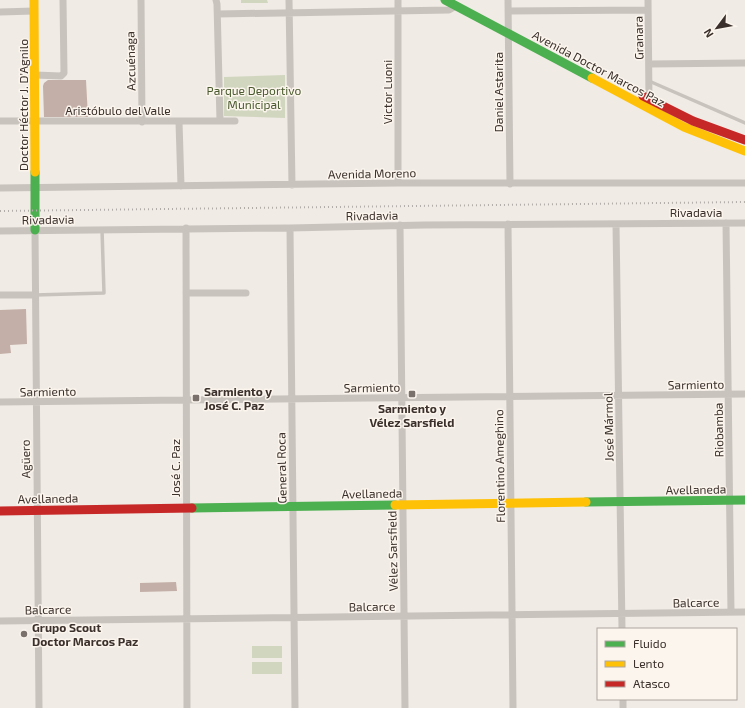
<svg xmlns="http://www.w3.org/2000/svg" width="745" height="708" viewBox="0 0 745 708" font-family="'Exo 2',sans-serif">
	<rect width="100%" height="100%" fill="#f0ebe5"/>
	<path fill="#d1d6bf" d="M241,0H267L268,3H241Z
		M285,75V118L224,116V77Z
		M252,646H282V658H252Z
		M252,662H282V674H252Z"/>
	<path fill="#c3afa7" d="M48,80H86L88,117H44L43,86L44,83Z
		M26,309L27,344L10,345L11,353L0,354V310Z
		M176,582L177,591L140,592V583Z"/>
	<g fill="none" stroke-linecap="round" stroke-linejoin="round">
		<path stroke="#c9c3be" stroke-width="3.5" d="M649,81L745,123
			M35,295L104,293L102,229"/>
		<path stroke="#c9c3be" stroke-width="7" d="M141,0L142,122
			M216,0L217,4L220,121
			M289,0L292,185
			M398,0V183
			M508,0L510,184
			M648,0L649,99
			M508,11L648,10
			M0,12L34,11
			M218,14L449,10L456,6
			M649,64L745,63
			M35,75L61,76L64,73L63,0
			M0,121H235
			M179,122L181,186
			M0,188L398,183H745
			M726,223L731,612
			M508,224L513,708
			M616,224L622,629
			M400,225L405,708
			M186,228L187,708
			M290,228L295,708
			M35,230L39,708
			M0,231L290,228L424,225L745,223
			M186,293H246
			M0,295H35
			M0,402L745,394
			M0,621L745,612
			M623,699V708"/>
		<path stroke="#4caf50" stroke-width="9" d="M445,0L592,78
			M35,172V230
			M586,502L745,500
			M192,508L395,505"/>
		<path stroke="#ffc107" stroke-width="9" d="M34,0L35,172
			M592,78L684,127L745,151
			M395,505L586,502"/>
		<path stroke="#c62828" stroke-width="9" d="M643,96L693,121L745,140
			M0,511L192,508"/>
		<path stroke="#b1aca8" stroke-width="2" stroke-dasharray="1 3" stroke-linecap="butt" d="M0,211L745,202"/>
	</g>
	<g fill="#7a716c" stroke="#fbf5ee" stroke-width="1.5">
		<rect x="408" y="390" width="8" height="8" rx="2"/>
		<rect x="192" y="394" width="8" height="8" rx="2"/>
		<circle cx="24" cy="634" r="4"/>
	</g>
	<g text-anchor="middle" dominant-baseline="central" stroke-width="3" stroke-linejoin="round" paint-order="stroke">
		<g font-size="12" fill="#3b302b" stroke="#fbf5ee">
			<text transform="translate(638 38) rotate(-91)">Granara</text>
			<text transform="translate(130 61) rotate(-91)">Azcuénaga</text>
			<text transform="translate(599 68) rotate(28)">Avenida Doctor Marcos Paz</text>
			<text transform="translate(387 92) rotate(-90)">Victor Luoni</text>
			<text transform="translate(498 92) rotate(-90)">Daniel Astarita</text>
			<text transform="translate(23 105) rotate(-90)">Doctor Héctor J. D'Agnilo</text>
			<text x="118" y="110">Aristóbulo del Valle</text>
			<text transform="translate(372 173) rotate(-1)">Avenida Moreno</text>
			<text x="696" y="212">Rivadavia</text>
			<text transform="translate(372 215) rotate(-1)">Rivadavia</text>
			<text transform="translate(48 219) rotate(-1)">Rivadavia</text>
			<text transform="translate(696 384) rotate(-1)">Sarmiento</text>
			<text transform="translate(372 387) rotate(-1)">Sarmiento</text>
			<text transform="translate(48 391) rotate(-1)">Sarmiento</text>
			<text transform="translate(608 427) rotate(-91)">José Mármol</text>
			<text transform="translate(718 430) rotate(-91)">Riobamba</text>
			<text transform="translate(25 459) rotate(-91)">Agüero</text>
			<text transform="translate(499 466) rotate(-91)">Florentino Ameghino</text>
			<text transform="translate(175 468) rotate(-90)">José C. Paz</text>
			<text transform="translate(281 468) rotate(-91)">General Roca</text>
			<text transform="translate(696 489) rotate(-1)">Avellaneda</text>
			<text transform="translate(372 493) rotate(-1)">Avellaneda</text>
			<text transform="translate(48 498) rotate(-1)">Avellaneda</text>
			<text transform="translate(392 551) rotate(-91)">Vélez Sarsfield</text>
			<text transform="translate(696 602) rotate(-1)">Balcarce</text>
			<text transform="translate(372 606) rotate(-1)">Balcarce</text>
			<text transform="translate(48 609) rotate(-1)">Balcarce</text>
		</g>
		<g font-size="12" fill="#4a5a2e" stroke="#fbf5ee">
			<text x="254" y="90">Parque Deportivo<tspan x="254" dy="14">Municipal</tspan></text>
		</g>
		<g font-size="12" font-weight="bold" fill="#3b302b" stroke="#fbf5ee" text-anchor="start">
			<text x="204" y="391">Sarmiento y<tspan x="204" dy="14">José C. Paz</tspan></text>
			<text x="412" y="408" text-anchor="middle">Sarmiento y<tspan x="412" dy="14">Vélez Sarsfield</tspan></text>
			<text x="32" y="627">Grupo Scout<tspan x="32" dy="14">Doctor Marcos Paz</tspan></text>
		</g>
	</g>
	<rect x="597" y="628" width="140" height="72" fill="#fbf5ee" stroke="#aea6a0"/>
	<rect x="605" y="641" width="20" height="6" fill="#4caf50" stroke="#aea6a0"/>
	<text x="633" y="648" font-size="12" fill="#3b302b">Fluido</text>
	<rect x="605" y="661" width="20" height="6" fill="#ffc107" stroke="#aea6a0"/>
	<text x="633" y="668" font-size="12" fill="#3b302b">Lento</text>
	<rect x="605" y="681" width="20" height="6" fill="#c62828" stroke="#aea6a0"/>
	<text x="633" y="688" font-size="12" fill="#3b302b">Atasco</text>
	<g transform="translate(717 28) rotate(238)" stroke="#fbf5ee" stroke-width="3" paint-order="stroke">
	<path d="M0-3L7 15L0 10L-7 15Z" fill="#3b302b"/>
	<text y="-6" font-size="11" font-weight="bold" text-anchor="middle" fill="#3b302b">N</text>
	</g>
</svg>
